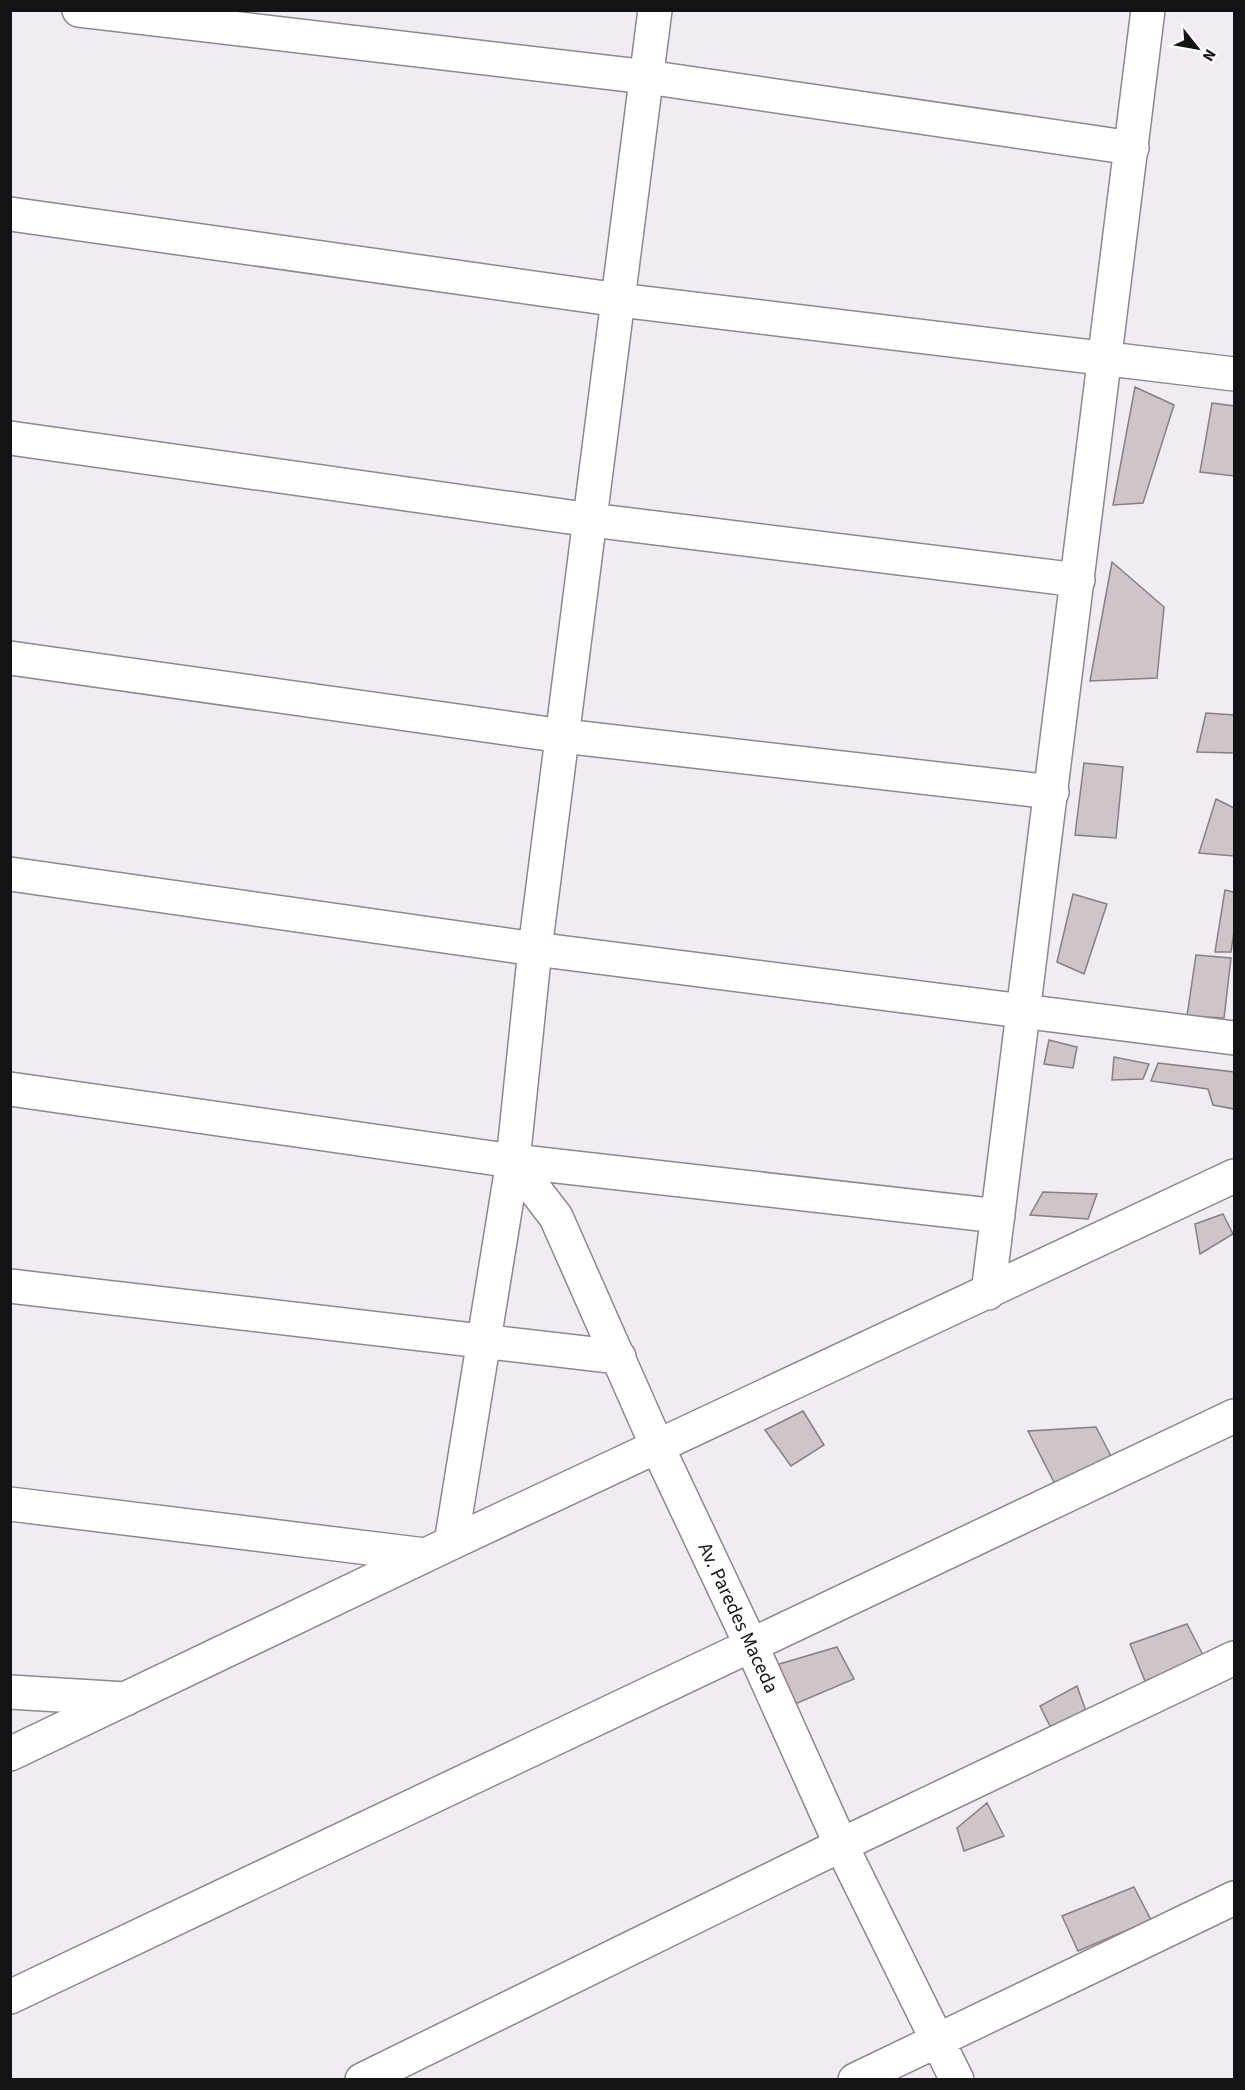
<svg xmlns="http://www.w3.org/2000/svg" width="1245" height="2090" viewBox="0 0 1245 2090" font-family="'Source Sans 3',sans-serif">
	<rect width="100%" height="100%" fill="#f1ecf3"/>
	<path fill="#cdc5c9" stroke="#867f83" stroke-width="1.5" d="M1135,387L1174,405L1143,503L1113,505Z
		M1212,403L1234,406V476L1200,472Z
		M1112,562L1164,607L1157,678L1090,681Z
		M1206,713L1234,715V753L1197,752Z
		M1084,763L1123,767L1116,838L1075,835Z
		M1216,799L1234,808V856L1199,853Z
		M1225,890L1234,892V931L1231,952H1215Z
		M1073,894L1107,904L1084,974L1057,962Z
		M1196,955L1231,958L1224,1018L1187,1016Z
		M1049,1040L1077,1047L1073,1068L1044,1064Z
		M1114,1057L1149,1064L1143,1079L1112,1080Z
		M1158,1063L1234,1072V1109L1213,1105L1208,1089L1151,1081Z
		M1043,1192L1097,1194L1088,1219L1030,1215Z
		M1223,1214L1233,1234L1200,1254L1195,1224Z
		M803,1411L824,1445L791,1466L765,1430Z
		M1096,1427L1113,1460L1055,1484L1028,1431Z
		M1187,1624L1204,1657L1145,1681L1130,1644Z
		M837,1647L854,1679L795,1704L776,1665Z
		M1077,1686L1087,1714L1054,1734L1040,1706Z
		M987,1803L1004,1836L964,1851L957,1828Z
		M1134,1887L1151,1920L1078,1951L1062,1916Z"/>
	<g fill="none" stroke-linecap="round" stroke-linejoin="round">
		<defs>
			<path id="minor" d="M79,10L647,77L1132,148
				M10,214L619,300L1234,374
				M10,438L591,520L1078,580
				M10,658L563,736L1052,792
				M10,874L535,949L1234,1038
				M10,1089L513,1161L998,1216
				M513,1161L556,1217L658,1448L752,1647L841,1845L957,2080
				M10,1286L619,1357
				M988,1293L1148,10
				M10,1504L425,1555
				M451,1543L513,1161L535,949L655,10
				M10,1692L126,1699
				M10,1754L451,1543L1234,1176
				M10,1997L1234,1416
				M362,2080L841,1845L1234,1658
				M855,2080L1234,1898"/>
		</defs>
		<use href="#minor" stroke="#8c888e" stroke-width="36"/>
		<use href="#minor" stroke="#fff" stroke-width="33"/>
	</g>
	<g text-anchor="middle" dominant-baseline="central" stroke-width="6" stroke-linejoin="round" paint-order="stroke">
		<g font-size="20" fill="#131214" stroke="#fff">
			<text transform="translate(738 1618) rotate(65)">Av. Paredes Maceda</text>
		</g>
	</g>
	<rect width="1245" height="2090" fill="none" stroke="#131214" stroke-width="24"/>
	<g transform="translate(1197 48) rotate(121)" stroke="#ffffff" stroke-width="4.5" paint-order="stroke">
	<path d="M0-4.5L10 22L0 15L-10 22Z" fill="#131214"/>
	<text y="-9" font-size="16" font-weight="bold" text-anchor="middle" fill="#131214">N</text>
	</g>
</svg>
